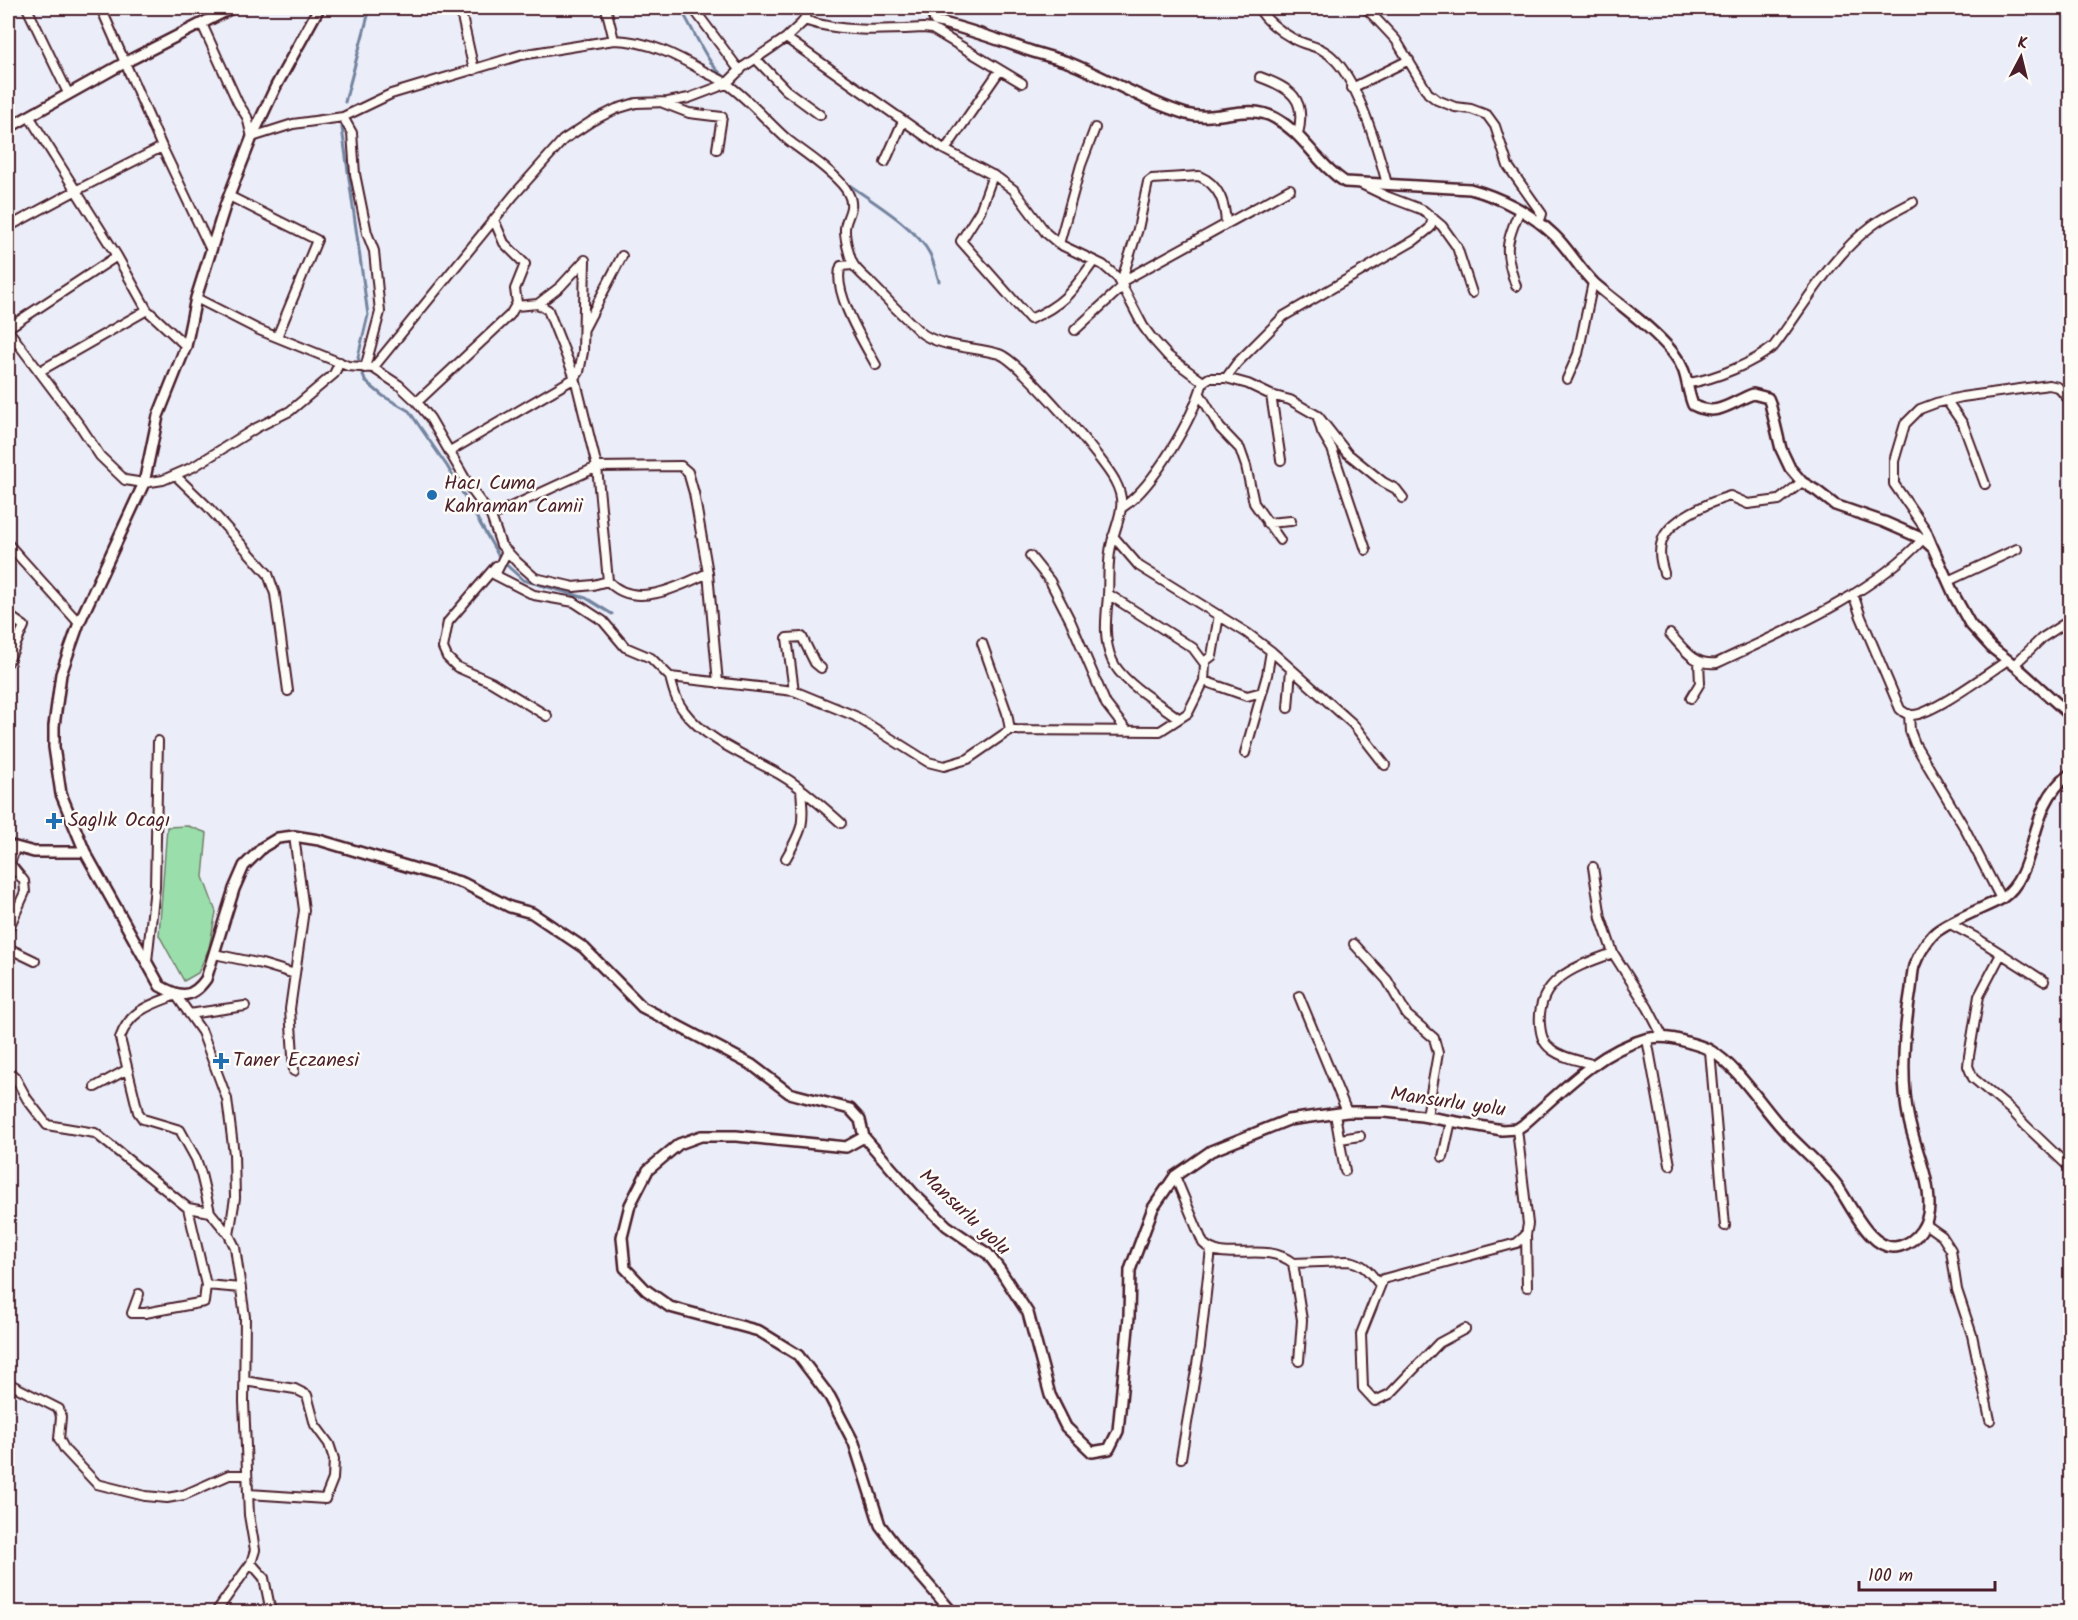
<svg xmlns="http://www.w3.org/2000/svg" width="2078" height="1620" viewBox="0 0 2078 1620" font-family="Kalam,sans-serif">
	<rect width="100%" height="100%" fill="#ebedf8"/>
	<filter id="ink" filterUnits="userSpaceOnUse"><feTurbulence type="fractalNoise" baseFrequency=".0167" numOctaves="2"/><feDisplacementMap in="SourceGraphic" scale="12" xChannelSelector="R" yChannelSelector="G"/><feConvolveMatrix kernelMatrix="1 2 1 2 8 2 1 2 1" color-interpolation-filters="sRGB"/></filter>
	<g filter="url(#ink)">
		<path fill="#9adfab" stroke="#727f6b" stroke-width="1.5" d="M188,826L207,833L203,877L216,912L209,948L198,973L184,981L159,935L167,827Z"/>
		<g fill="none" stroke-linecap="round" stroke-linejoin="round">
			<path stroke="#7384a0" stroke-width="3" d="M680,8C691,24 708,67 724,76
				M345,102L370,8
				M342,121V128L368,315L358,357L365,381L383,396L409,411L447,466L501,560L523,580L586,598L612,614
				M841,179C866,198 916,226 930,254C934,263 936,272 939,281"/>
			<defs>
				<path id="minor" d="M27,8L68,93
					M101,8L162,147L211,250
					M460,8L474,70
					M693,8L740,71
					M1259,8C1264,19 1281,32 1292,38C1309,48 1321,44 1336,61C1360,87 1378,150 1387,184
					M1366,8L1396,40L1428,93L1437,100L1455,107L1471,109L1487,115L1495,126L1508,166L1542,214L1539,223
					M804,20C842,33 885,30 924,28L932,29L1022,83
					M202,24L238,103L247,117L252,137L293,124L343,117L391,94L521,55L614,40L606,8
					M786,38L945,150L998,178L1014,190L1046,233L1059,244L1103,265L1118,278L1143,326L1151,337L1168,356L1203,382C1193,418 1154,486 1123,507
					M614,40C649,41 676,55 705,72C712,76 721,79 727,84C750,100 768,123 789,141C804,152 841,177 848,193C857,210 844,217 845,231C845,239 849,256 853,264C857,271 865,277 870,282C886,299 902,315 919,331C936,347 976,347 999,354C1019,360 1104,459 1115,481C1128,505 1118,517 1112,542C1107,559 1109,578 1108,596C1106,617 1103,640 1112,660C1121,682 1159,703 1178,718
					M756,59L786,90L820,115
					M1260,77C1290,88 1307,98 1298,134
					M1352,88L1409,60
					M663,103L689,113L722,117L717,149
					M29,116L117,256L147,310L186,346
					M343,117L352,133L355,174L367,233L374,251L380,312L365,368
					M945,150L1000,70
					M885,162L903,121
					M993,175L980,211L961,241L1030,319C1065,304 1073,290 1094,261
					M1361,184L1386,196L1423,210L1442,226L1457,247L1472,293
					M229,196L317,240L277,337
					M1226,224C1225,204 1220,185 1199,176L1152,179L1148,182L1138,229L1121,282L1290,189
					M8,227L75,191L162,147
					M1059,244L1081,165L1095,128
					M853,265L841,266C831,290 864,343 876,365
					M1516,286C1504,252 1505,243 1520,210
					M196,298L259,330L348,366L373,368L399,385L417,402L430,418L471,489L491,516L501,545L517,562L535,578L574,587L593,585L608,581C634,610 679,587 708,573L694,493L688,472L681,466L597,467L491,516
					M538,304L560,287L585,260
					M516,306L538,304L548,310L575,378L597,467L608,581
					M8,328L117,256
					M584,329L622,256
					M8,330L81,427L100,456L125,480L144,483L163,480L193,467L256,428L290,411L334,374L340,362
					M1075,330L1123,286
					M373,368L514,195L563,140L592,121L616,109L636,103L668,102L689,98L726,84L743,67L786,38L802,23L810,8
					M40,371L147,310
					M1226,378L1237,363L1284,316L1415,240L1430,228L1433,218
					M1567,379L1578,354L1593,282
					M1203,382L1209,378H1226L1248,384L1271,395L1290,400L1318,416L1347,453L1383,482L1396,489L1403,498
					M1689,383C1715,379 1754,363 1774,346C1805,305 1831,256 1873,225C1885,216 1900,209 1913,202
					M1200,394L1220,428L1240,449L1246,466L1254,503L1280,540
					M1271,395L1281,460
					M1947,401L1963,424L1985,484
					M417,402L510,315L517,303L515,289L525,264L504,243L494,220
					M1318,418L1322,432L1332,449L1366,550
					M450,451L575,378L579,372L583,352L585,260
					M175,475L208,507L268,574L275,594L288,691
					M1267,523L1291,521
					M1113,536L1139,566L1247,633L1271,651L1353,724L1385,765
					M8,544L79,623
					M1933,547L1926,530L1894,484V461L1905,424L1920,409L1936,403L1962,397L2049,385L2058,387L2070,401
					M507,551L495,575L534,595L574,602L603,621L625,647L651,658L670,677L794,691L855,716L928,762L944,766L968,759L1010,730L1160,731L1188,713L1204,681L1205,664L1193,648L1108,594
					M1030,556L1050,581L1070,620L1106,704L1127,731
					M496,566L448,622L443,648L447,657L457,667L491,682L547,716
					M708,573L718,683
					M1664,573C1661,563 1658,552 1662,541C1669,519 1710,502 1730,496L1748,504L1779,500L1802,482
					M1948,581L2017,549
					M1853,594L1861,617L1900,709C1904,713 1907,715 1913,715C1933,714 1988,673 2008,660
					M8,615L24,626L8,662
					M1670,634C1684,649 1694,666 1717,663C1787,630 1870,596 1923,539
					M982,643L1007,713L1010,730
					M1204,662L1212,656L1219,615
					M2014,665L2042,638L2070,620
					M670,677C673,689 676,701 684,711C706,741 752,758 784,777C804,789 823,807 841,823
					M1204,681L1247,696L1262,692
					M794,691L787,638L802,637L815,663L821,668
					M1691,698L1700,683L1699,662
					M1288,708L1291,669
					M1909,714L1910,731L1915,744L1964,827L2001,899
					M1245,753L1267,675L1271,651
					M294,836L304,910L290,1009L294,1071
					M786,858C804,827 804,824 801,789
					M1593,867L1601,918L1613,953L1648,1008L1663,1037
					M8,871L15,848
					M1950,924L1975,937L2044,981
					M8,930L25,892L24,881L11,865
					M1354,944L1387,980L1407,1015L1434,1038L1438,1053L1427,1116
					M8,948L35,961
					M214,954L262,964L295,974
					M2001,954L1979,996L1969,1056L1968,1066L1973,1078L2011,1110L2026,1126L2070,1168
					M147,961L155,887L158,741
					M1299,996L1347,1112
					M189,1014L245,1006
					M1647,1039L1670,1165
					M1710,1051L1725,1226
					M1595,1065C1581,1061 1562,1058 1551,1049C1543,1043 1541,1035 1540,1025C1536,978 1578,966 1613,953
					M8,1071L15,1077L27,1099L47,1125L95,1133L188,1208L206,1285L241,1288
					M95,1087L126,1070
					M1335,1114L1345,1171
					M1340,1139L1360,1136
					M1443,1157L1451,1121
					M1175,1176L1203,1243C1224,1265 1264,1240 1293,1263L1302,1320L1299,1361
					M188,1208L210,1212
					M1925,1224L1942,1236L1951,1250L1957,1290L1972,1335L1990,1420
					M1526,1235L1527,1287
					M1293,1263L1348,1261C1364,1263 1370,1273 1380,1285
					M139,1294L132,1313H145L204,1302L206,1285
					M1465,1329L1439,1343L1390,1394L1375,1401L1363,1388L1361,1334L1383,1279L1517,1243L1526,1235L1528,1224L1517,1129
					M244,1381L295,1389L307,1395L315,1425L329,1444L334,1459L333,1479L325,1499L249,1494
					M8,1383L59,1409L61,1417L59,1439L65,1450L97,1484L145,1496L167,1498L184,1495L229,1475H247
					M1181,1458L1200,1347L1211,1249
					M251,1563L264,1578L271,1612
					M216,1612L251,1563L255,1550L249,1515L244,1402L245,1317L235,1247L229,1235L210,1212L201,1174L196,1159L180,1130L143,1119L138,1112L120,1038C130,1010 150,1005 176,995L202,1032L227,1099L234,1154L235,1198L229,1235"/>
				<path id="tertiary" d="M319,8L276,86L252,137L225,206L196,298L186,346L158,416L144,483L79,623L61,674L54,726V747L61,794L85,852L160,986C179,997 191,1000 206,979L234,889L244,866L263,847L278,838L294,836L319,840L463,883L510,907L532,913L584,948L642,1007L752,1065L789,1093L850,1109L860,1120L864,1137L846,1147L736,1136H701L679,1144L648,1170L630,1205L622,1237L625,1268L646,1290L670,1307L759,1331L798,1355L830,1397L854,1443L880,1525L901,1553L952,1612
					M931,8L935,21C965,28 993,38 1022,48C1037,54 1054,57 1070,63C1109,79 1146,102 1186,114C1217,123 1246,102 1275,118C1304,134 1317,164 1345,182L1470,189C1500,197 1531,213 1554,235C1569,249 1579,269 1595,284C1622,307 1652,327 1674,354C1689,373 1685,385 1693,405C1718,418 1731,402 1753,394L1768,398L1770,403L1781,449L1790,468L1802,482L1817,491L1835,505L1884,522L1923,539L1933,548L1955,597L1970,624L1992,648L2018,668L2070,715
					M8,128L126,62L232,8
					M8,845L34,852H85
					M864,1137L914,1194L947,1226L988,1254L1000,1270L1028,1313L1050,1395L1066,1427L1092,1452L1109,1449L1118,1431L1129,1317L1130,1270L1153,1208L1175,1176L1211,1151L1288,1120L1347,1112H1385L1422,1116L1502,1130L1517,1129L1523,1125C1560,1093 1597,1052 1645,1039C1660,1035 1676,1038 1690,1043C1697,1045 1705,1047 1711,1051C1737,1066 1761,1105 1782,1128C1799,1147 1820,1163 1836,1184C1850,1202 1871,1255 1900,1246C1918,1241 1929,1223 1929,1205C1929,1176 1915,1148 1909,1120C1900,1079 1904,1031 1911,989C1912,982 1912,973 1914,966C1918,955 1927,940 1936,932C1953,919 1982,909 2001,899C2041,872 2025,806 2070,774"/>
			</defs>
			<use href="#minor" stroke="#4a1f2b" stroke-width="12"/>
			<use href="#tertiary" stroke="#4a1f2b" stroke-width="14"/>
			<use href="#minor" stroke="#fdfcf7" stroke-width="8"/>
			<use href="#tertiary" stroke="#fdfcf7" stroke-width="9"/>
		</g>
	</g>
	<g fill="#1f6fb2" stroke="#fdfcf7" stroke-width="2">
		<circle cx="432" cy="495" r="6"/>
		<path d="M51 812h6v6h6v6h-6v6h-6v-6h-6v-6h6z"/>
		<path d="M218 1052h6v6h6v6h-6v6h-6v-6h-6v-6h6z"/>
	</g>
	<g text-anchor="middle" dominant-baseline="central" stroke-width="5" stroke-linejoin="round" paint-order="stroke">
		<g font-size="20" fill="#4a1f2b" stroke="#fdfcf7" text-anchor="start">
			<text x="444" y="484">Hacı Cuma<tspan x="444" dy="23">Kahraman Camii</tspan></text>
			<text x="68" y="821">Saglık Ocagı</text>
			<text x="233" y="1061">Taner Eczanesi</text>
		</g>
		<g font-size="20" fill="#4a1f2b" stroke="#fdfcf7">
			<text transform="translate(1448 1103) rotate(8)">Mansurlu yolu</text>
			<text transform="translate(964 1213) rotate(43)">Mansurlu yolu</text>
		</g>
	</g>
	<rect width="2078" height="1620" fill="none" stroke="#fdfcf7" stroke-width="30"/>
	<rect x="15" y="15" width="2048" height="1590" fill="none" stroke="#4a1f2b" stroke-width="2" filter="url(#ink)"/>
	<g transform="translate(2021 57) rotate(7)" stroke="#fdfcf7" stroke-width="4.5" paint-order="stroke">
	<path d="M0-4.5L10 22L0 15L-10 22Z" fill="#4a1f2b"/>
	<text y="-9" font-size="16" font-weight="bold" text-anchor="middle" fill="#4a1f2b">K</text>
	</g>
	<path d="M1859 1581v9h136v-9" fill="none" stroke="#4a1f2b" stroke-width="3"/>
	<text x="1868" y="1581" font-size="18" fill="#4a1f2b" stroke="#fdfcf7" stroke-width="4.5" paint-order="stroke">100 m</text>
</svg>
